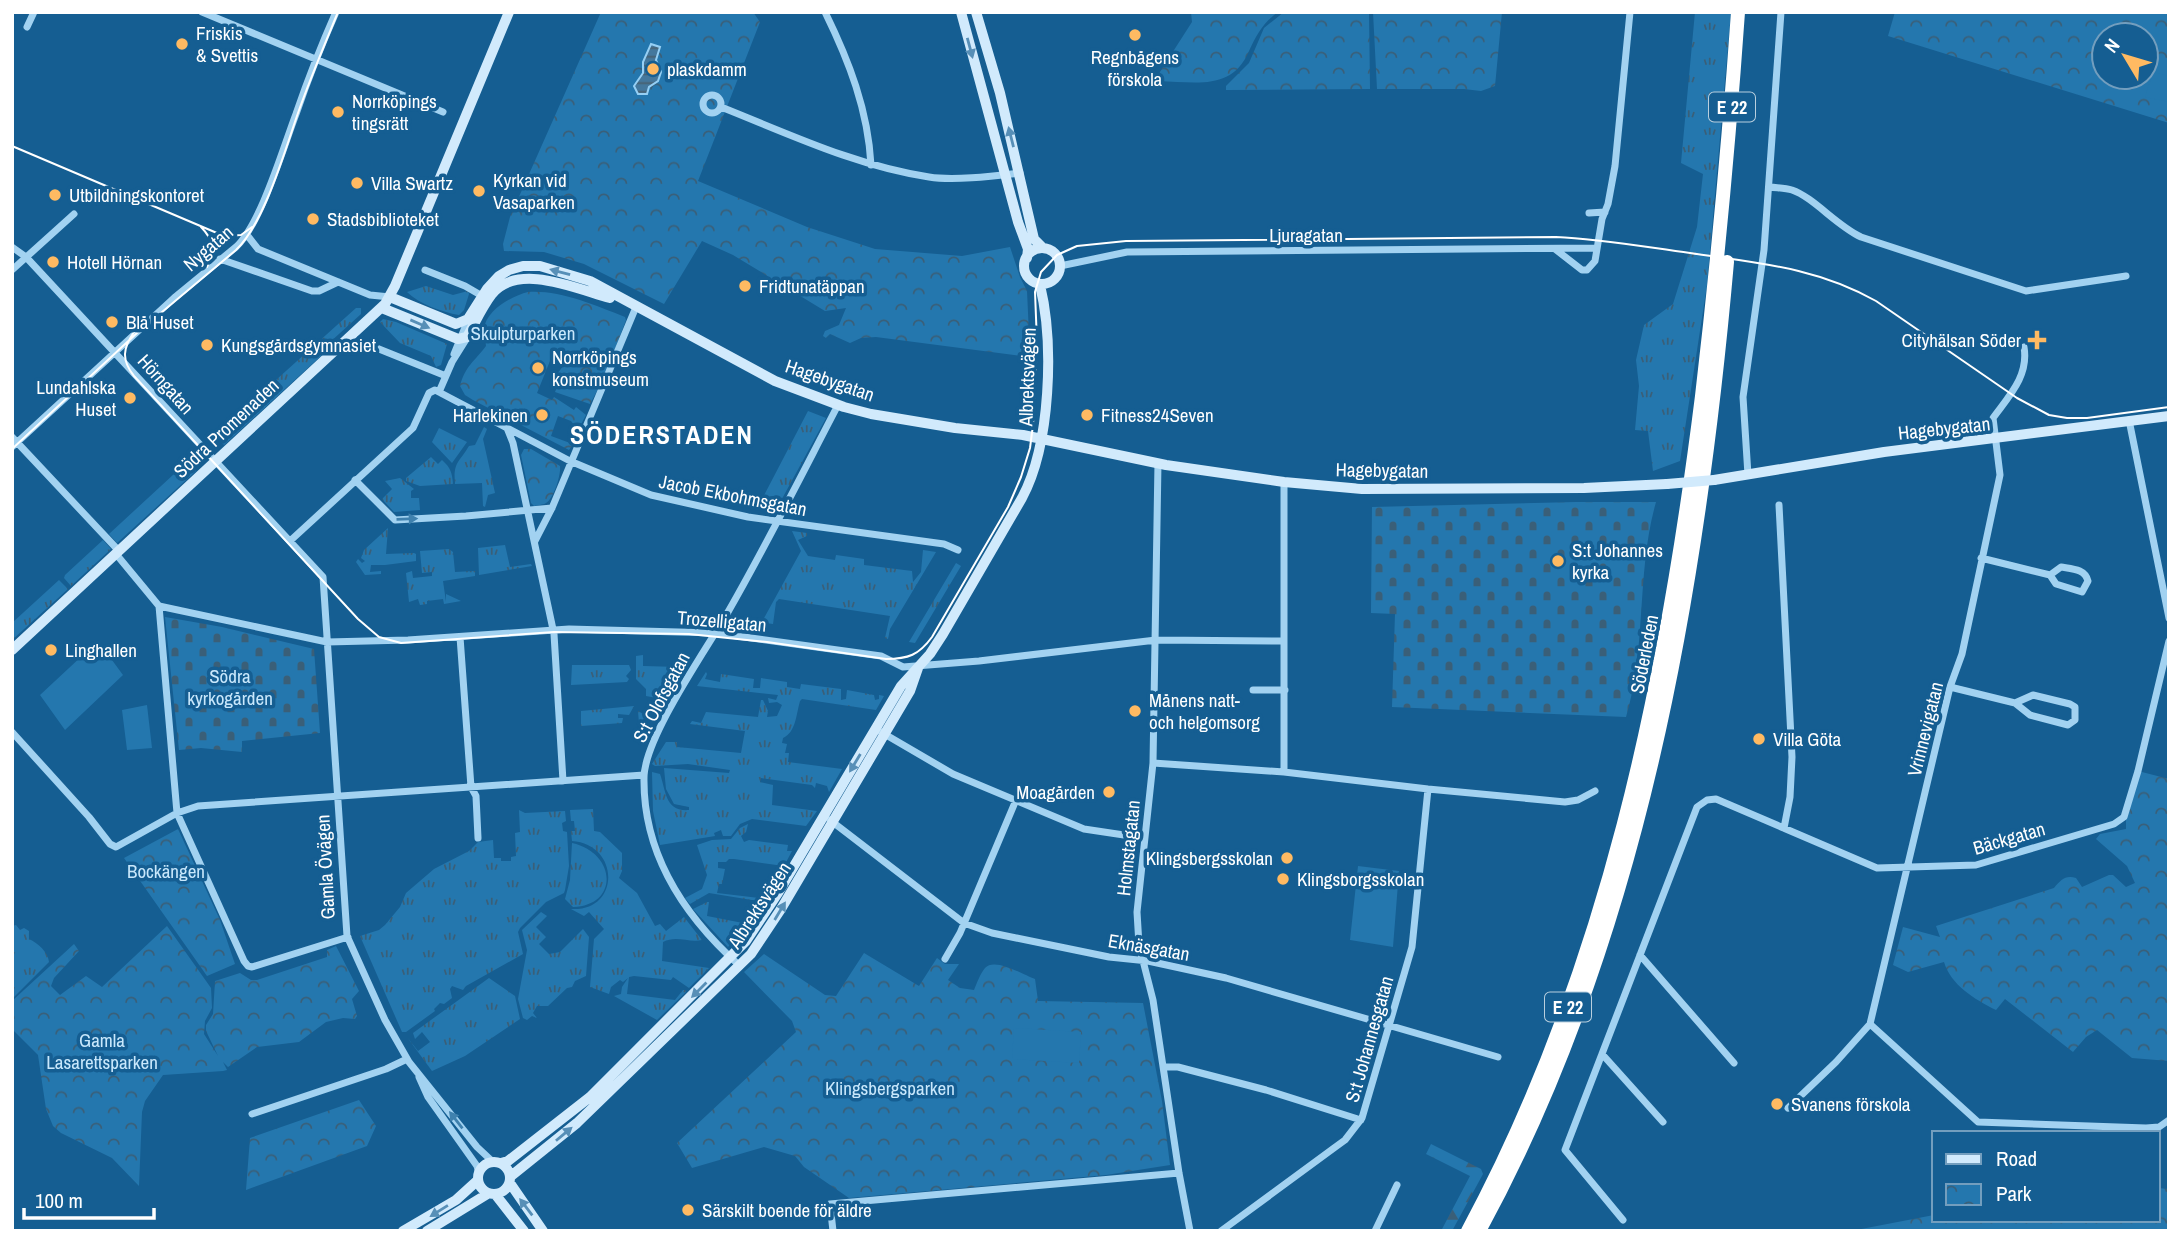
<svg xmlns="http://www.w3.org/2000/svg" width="2181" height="1243" viewBox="0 0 2181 1243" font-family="'Archivo Narrow',sans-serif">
	<defs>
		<pattern id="grass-tufts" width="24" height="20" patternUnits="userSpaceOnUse" patternTransform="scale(1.75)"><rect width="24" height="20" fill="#2477ae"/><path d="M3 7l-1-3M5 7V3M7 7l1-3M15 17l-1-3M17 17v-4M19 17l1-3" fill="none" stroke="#3a5f78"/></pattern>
		<pattern id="forest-firs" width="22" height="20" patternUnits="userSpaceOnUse" patternTransform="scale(1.75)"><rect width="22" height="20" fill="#2477ae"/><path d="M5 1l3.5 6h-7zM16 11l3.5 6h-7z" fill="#3a5f78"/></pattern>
		<pattern id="cemetery-stones" width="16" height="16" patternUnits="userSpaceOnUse" patternTransform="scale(1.75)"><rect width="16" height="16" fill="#2477ae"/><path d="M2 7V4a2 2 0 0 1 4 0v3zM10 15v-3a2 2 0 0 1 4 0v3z" fill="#3a5f78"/></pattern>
		<pattern id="park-crowns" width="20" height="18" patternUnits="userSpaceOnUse" patternTransform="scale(1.75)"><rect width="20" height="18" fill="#2477ae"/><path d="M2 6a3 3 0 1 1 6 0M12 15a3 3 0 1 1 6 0" fill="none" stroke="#3a5f78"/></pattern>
		<pattern id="water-rules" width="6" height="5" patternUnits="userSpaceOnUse" patternTransform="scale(1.75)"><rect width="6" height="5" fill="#44789d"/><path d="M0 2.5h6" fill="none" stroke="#486070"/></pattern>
	</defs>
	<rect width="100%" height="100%" fill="#155e92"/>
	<path fill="url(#grass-tufts)" d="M1695,12H1731L1707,285L1680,461L1653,471L1648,431L1635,430L1639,386L1636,360L1644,325L1673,304L1697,227L1703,174L1681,163Z
		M426,286L453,295L468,291L469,294L464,310L459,315C442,312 419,304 407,292Z
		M356,308H361V314L329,343L322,355L224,445L215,435Z
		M383,319L396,322L447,344L441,365L436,367L431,356L400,343L380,322Z
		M808,411L826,418L777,508L758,507Z
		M484,427L487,429L483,439L495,493L488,495L485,507L483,506L482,483L455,484C453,462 459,463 469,446L475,445Z
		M439,428L467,442L452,463L432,442Z
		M431,457L438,464L442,460C451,468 452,473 453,484L420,486L406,481V478Z
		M186,463L191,465L196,471L117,543L109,534Z
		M400,478L414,489L411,491V498H419L420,510L394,512L382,499L392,489L385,481Z
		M388,528L386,554L414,553L416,554V561L385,565H371L370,572L381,571V574L365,575L356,562L358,559L362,563L365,561L361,558L364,550Z
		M792,531L807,533V536L798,540L808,556L835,560L836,555L864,559V565L912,571L913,582L921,572L923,550L936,552L890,629L888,639L885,638L890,616L779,599L776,602L773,624L759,622L763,620L801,551Z
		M103,540L111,549L71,586L64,578L65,575Z
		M505,545L510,567L531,564L532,566L479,575L478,548Z
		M449,549L453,552L455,572L475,571V576L443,581L446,602V594L461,601L444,604L443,599L427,601V604L420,605L418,599L409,602L406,573L412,571L413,578L432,576V572L422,573L420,551Z
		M956,563L961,566L915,643L909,642Z
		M59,580L68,589L12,640V623Z
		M643,655V666L678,667L679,664H685L647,728L639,723L638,711L647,716L657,698L646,696V689L636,679V656Z
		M572,665H629L631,670L626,676L629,679L627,682L571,685Z
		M706,672L707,674L705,679L720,682L721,674L754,679L753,688H760L761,678L787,682V687L800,689L801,684L841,689V700L846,699L847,690L874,695L875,700L879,699V695L884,696L876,710L802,699L800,701C796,715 796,732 783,738L782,743L787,744L785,753H789L788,762L842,769L829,792L827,786L816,783L815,788L812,785L761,778L760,782L773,785L772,805L817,811L806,826L752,819L740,824L731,836H723L721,830L714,833L715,836L660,845L653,811L652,772L660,774C666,791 665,812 689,810V807L674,804L666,789L664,768L729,773L730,770L688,764L655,766L652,764L666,742H677V747L741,753L745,731L690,724L692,721L701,723L706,712L758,717L761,700H763L768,711L767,717L777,716L782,705L777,702L769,703L768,698L776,700L778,695L697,686Z
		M634,706L629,715L618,714V718H623L622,723L581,726V711Z
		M593,809L594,831L600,832L622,853V871L619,878L637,893L655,926L660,924L666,931L684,917L702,940C689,943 676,935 663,942L662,961L709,968L689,988L673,977L671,980L634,976L629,977L627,994L675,1000L683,990H685L686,992L657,1020L614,996L621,994L622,987L628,978L623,982L620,980L611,987L609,994L590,987L594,939L604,929L589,912L584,916L571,909C621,912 620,844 572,841L571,831H575L574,821H571L570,810Z
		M519,810L525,813L565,811L566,821L562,823L563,831L567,832L569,866L565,890L564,893L546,902L520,928L518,932L523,954L466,986L463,990L452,986L450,989L452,998L444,1004L440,1003L434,1009L435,1011L406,1032H402L360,936L379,930L385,925L400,907L406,893L434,869L469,851L478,842L493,840L494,858H501V861H511V857L516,856L515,833L520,832Z
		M748,824L746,832L741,836L744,842L749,840L788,845L787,851H792L784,866L734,859H729L726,862H718V868L725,869L722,884H719L717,893L759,898L762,892H768L762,901H758L709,893L690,904L685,898L702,889L707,875L697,845L712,840L731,839L740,828Z
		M572,843C617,853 619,906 573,907L565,899L570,880Z
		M707,902H709L707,916L748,924L728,947L693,909Z
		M541,912L547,916L536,927L546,937L539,944L549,954L560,952L583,929L589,937L586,976L575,981L572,987L567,988L548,1006H537L533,1013L537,1018L532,1016L527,1020L523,1018L518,999L527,950L522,930Z
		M16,925L20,930L24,928L29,931V939C38,943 48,952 49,962L12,999V926Z
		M489,978L515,996L520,1019L465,1056L432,1071L407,1037L418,1051L430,1042L422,1032L415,1039L413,1033Z"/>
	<path fill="url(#forest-firs)" d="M1431,1144L1481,1169L1483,1174L1452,1231H1441L1470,1176L1426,1154Z"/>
	<path fill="url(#cemetery-stones)" d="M1576,502H1656C1636,572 1647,647 1626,717L1392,707L1395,614L1371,613L1372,507Z
		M165,617L222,627L314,649L320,733L242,741V752L201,748L179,750Z"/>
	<path fill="url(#park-crowns)" fill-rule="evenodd" d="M601,12H753L760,22L698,181L807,227L875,249L962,256L1010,247L1020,277L1027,291L1030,357L876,337L861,338L850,343L830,334L826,338L823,336L825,331L839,325L846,308L825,311L733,255L702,241L664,304L584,264L544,252L504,251L503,244L510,217Z
		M1191,12H1278C1263,23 1257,34 1249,51C1232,91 1196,82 1159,81L1158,75L1192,22Z
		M1284,12H1369L1370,89L1226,90V86L1249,63L1264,28Z
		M1373,12H1502L1495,86L1481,91L1464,89H1377Z
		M1895,12H2169V123L1888,36ZM2104,35H2146V77H2104Z
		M528,292C560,290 594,305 625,317L626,320L604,378L590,404L555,392L557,387L554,378L567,361L564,356H552L537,393L552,400L554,397L574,410L576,407L586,415L578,430L571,421L558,416L551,436L570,443L573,438L576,440L569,450L473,400L465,395L460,386C465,366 475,361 486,346C486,340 483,334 484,329C486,310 512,296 528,292Z
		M524,449H531L560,466C561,475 554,498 546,503C543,505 537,505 534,506L531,503L521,455Z
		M2138,771L2169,779V1061L2132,1058L2097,1030L2086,1037L2073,1052L2005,999L1996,1010C1974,999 1951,985 1944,962L1908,972L1893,965L1903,927L1940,937L1936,926L2054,888C2061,880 2065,875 2076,878L2082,887L2109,875H2113L2126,887L2135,883L2127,866L2096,839L2100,834L2126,829V819Z
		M178,829L220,920L235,964L207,976L124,858Z
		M167,926L211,988L212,1008L205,1021L204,1034L218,1056L206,1031V1025L213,1014L215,981L240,973L251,980H257L327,957V950L336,946L359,991L352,999L357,1016L355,1019L343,1018L326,1022L299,1042L257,1047L228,1067L223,1062L227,1070L223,1071L163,1075L145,1101L142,1112L139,1186L112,1158L61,1133L53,1126L46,1109L38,1055L12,1029V1001L74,944L79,951L54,978L51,986L60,995L86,976L102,987Z
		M864,953L919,986L937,958L945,964H959L948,980L960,988L974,990C977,983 980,974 985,968C995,957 1023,975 1035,979L1038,1001L1143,1003L1162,1101L1170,1165L1106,1175L849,1198L804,1167L795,1156L764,1147L692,1168L677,1143L796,1032L792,1021L744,972L764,954L825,995L836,996Z
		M359,1100L376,1126L367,1146L246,1190L250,1138Z
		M2158,1188L2169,1189V1231H1851L1934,1215V1220H2158Z"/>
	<path fill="#2477ae" d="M2153,72L2169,76V102L2145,97Z
		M98,641L123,675L65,730L40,695Z
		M147,705L152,748L127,750L122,710Z
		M1358,866L1399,871L1393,947L1350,940Z
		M1014,1028L1081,1032L1079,1063L1012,1059Z"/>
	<path fill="url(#water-rules)" stroke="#95cff4" stroke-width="2" d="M651,44L660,47L656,60L661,72L658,81L649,87L647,94H638L634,86L643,73V62Z"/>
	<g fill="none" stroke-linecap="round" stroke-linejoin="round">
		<path stroke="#a2d2f1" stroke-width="7" d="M202,12L443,112
			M825,12C849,61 868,110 871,165
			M27,27L34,12
			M703 104a9 9 0 1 1 18 0a9 9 0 1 1-18 0Z
			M721,107C789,134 856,166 929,177C954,181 994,176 1020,173
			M1770,187C1777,188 1785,188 1792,190C1813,197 1837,226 1861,237L2026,291L2126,276
			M1589,213L1605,212
			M247,235L258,249L370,295L390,297
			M12,247L26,257L323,577L347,936L385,1020L409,1062L477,1147L493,1162
			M1555,249L1582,270H1587L1595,261L1602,219L1608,204L1615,166L1630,12
			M220,259L312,291H319L338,282
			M1060,266L1127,252L1597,248
			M12,270L74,214
			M425,270L465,286L484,297
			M374,347L446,376
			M454,354L468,320
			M439,392L452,362L467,338
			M2129,420L2169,618
			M507,428L513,443L554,634L563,781
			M12,437L119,551
			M12,447L174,298L236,247C261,224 283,148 296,114C308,79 321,46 336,12
			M1158,463L1153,763L1137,912L1139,945L1153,1000L1179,1173L1190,1231
			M1748,475L1743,397L1764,250L1781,12
			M355,480L395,520L466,516L552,508
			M1779,505L1792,757L1790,797L1784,828
			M290,541L413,428L429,393L435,390L570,461L651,495L748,517L944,544L958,550
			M535,541L552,508L636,307
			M116,554L159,606
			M1981,558L2050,575L2061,567C2073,569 2085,569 2088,581L2082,592L2056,584L2050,575
			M159,606L327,642L408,640L569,629L715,633L881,656L903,667L979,661L1156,640L1282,641
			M159,606L177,813L244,961L248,966L252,967L348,937
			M460,637L471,787L476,796L478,838
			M1950,687L2015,703L2033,695L2070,704L2075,707V720L2068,725L2030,715L2015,703
			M1253,690H1285
			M12,732L89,817L110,844L116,847L177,813L198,806L644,775
			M881,732L953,774L1084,829L1144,838
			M1153,763L1284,772L1428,789L1565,802L1578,800L1595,791
			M1284,772V482
			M830,820L964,923L992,933L1109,957L1148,961L1226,978L1498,1057
			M1640,955L1734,1063
			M945,959L960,933L1016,800
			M740,966C684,916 643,855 644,778C644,738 706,650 728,612C767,544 802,474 838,405
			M1870,1024L1978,1122L2146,1128L2159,1127L2169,1120
			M1602,1054L1663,1122
			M1164,1067H1178L1266,1090L1361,1120
			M419,1077L428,1097L477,1166L479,1173
			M1788,1108L1836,1062L1870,1024L1950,687L1962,654L2000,475L1993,418C2009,396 2029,376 2024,347
			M252,1114L386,1069L407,1059
			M1623,1220L1565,1150L1697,807L1707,800L1716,799L1877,868L1976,865L2114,824L2124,817L2138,771L2169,641
			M833,1231L830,1204L1179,1173
			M1221,1231L1334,1148L1345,1140L1362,1118L1412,947L1428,789
			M1375,1231L1397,1185"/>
		<path stroke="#d1eafc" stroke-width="10" d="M961,12L1018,222L1028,249L1027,258
			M976,12L1000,93L1034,239L1043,248
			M1024 266a18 18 0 1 1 36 0a18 18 0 1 1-36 0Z
			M390,297L456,324L468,319L487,289L499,276L509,270L523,266H540L590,281L775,381L844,407L871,414L955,428L1023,435L1166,465L1284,482L1362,489L1584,488L1667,484
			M382,308L458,339L467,337C475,323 482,307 492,294C518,262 577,289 610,298
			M1714,480L1884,452L2169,416
			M12,650L385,304L395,286L509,12
			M478 1178a16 16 0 1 1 32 0a16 16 0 1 1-32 0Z
			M501,1163L508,1161L590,1097L746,941L778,893L901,686L930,654L943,634L1022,498C1051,444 1054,343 1040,285
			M511,1176L577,1123L751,954L781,909L910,691L918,668
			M510,1183L543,1231
			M495,1194L524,1231
			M403,1231L456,1200L478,1180
			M427,1231L489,1193"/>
		<path stroke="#fff" stroke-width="14" d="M1468,1231C1607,973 1666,685 1702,396C1717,268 1729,141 1738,12
			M1479,1231C1639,938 1698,591 1727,262"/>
		<path stroke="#fff" stroke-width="2" d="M12,146L224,236L241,235L252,227
			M201,227C213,239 216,251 207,267
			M134,332C123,348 121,360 134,376L358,619L379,637L401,643L554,632L689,634L767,642L886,659C908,659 919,655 932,637L1008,507L1021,477L1030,448L1033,425L1037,343L1035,292L1041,272L1057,255L1077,246L1126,241L1556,237C1601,239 1645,247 1690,253C1757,263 1816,267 1876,301L2017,398L2049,415L2067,418H2087L2169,407
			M12,449L137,333L236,250C264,224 285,150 298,113C310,79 324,46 338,12"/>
		<path stroke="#d1eafc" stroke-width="10" d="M1667,484L1714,480"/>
	</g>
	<defs><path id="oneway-solid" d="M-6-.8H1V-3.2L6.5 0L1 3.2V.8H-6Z" transform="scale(1.75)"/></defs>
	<g fill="#578fb7">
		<use href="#oneway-solid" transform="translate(970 48) rotate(75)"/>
		<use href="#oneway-solid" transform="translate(1011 137) rotate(-104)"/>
		<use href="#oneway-solid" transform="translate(560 272) rotate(-165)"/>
		<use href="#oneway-solid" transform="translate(420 324) rotate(23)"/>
		<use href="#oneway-solid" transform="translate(855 763) rotate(121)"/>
		<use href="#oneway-solid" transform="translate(780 911) rotate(-59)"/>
		<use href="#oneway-solid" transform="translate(699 990) rotate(135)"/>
		<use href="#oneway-solid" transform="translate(564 1134) rotate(-40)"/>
		<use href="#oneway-solid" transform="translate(526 1207) rotate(-127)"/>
		<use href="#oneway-solid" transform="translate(439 1211) rotate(148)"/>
	</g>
	<g fill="#3f81ae">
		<use href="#oneway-solid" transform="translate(407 519) rotate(-2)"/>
		<use href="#oneway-solid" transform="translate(456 1120) rotate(-128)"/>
	</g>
	<g fill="#ffba62" stroke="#155e92" stroke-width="2.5">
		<circle cx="1135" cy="35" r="7"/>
		<circle cx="182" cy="44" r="7"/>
		<circle cx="653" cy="69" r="7"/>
		<circle cx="338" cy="112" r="7"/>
		<circle cx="357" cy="183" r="7"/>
		<circle cx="479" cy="191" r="7"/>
		<circle cx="55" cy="195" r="7"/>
		<circle cx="313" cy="219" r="7"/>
		<circle cx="53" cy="262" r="7"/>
		<circle cx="745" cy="286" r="7"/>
		<circle cx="112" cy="322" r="7"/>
		<path d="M2033.5 329.5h7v7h7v7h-7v7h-7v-7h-7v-7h7z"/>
		<circle cx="207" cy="345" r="7"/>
		<circle cx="538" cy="368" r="7"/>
		<circle cx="130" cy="398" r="7"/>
		<circle cx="542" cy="415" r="7"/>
		<circle cx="1087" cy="415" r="7"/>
		<circle cx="1558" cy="561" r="7"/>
		<circle cx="51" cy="650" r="7"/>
		<circle cx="1135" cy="711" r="7"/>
		<circle cx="1759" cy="739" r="7"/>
		<circle cx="1109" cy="792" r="7"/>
		<circle cx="1287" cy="858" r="7"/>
		<circle cx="1283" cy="879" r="7"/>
		<circle cx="1777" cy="1104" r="7"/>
		<circle cx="688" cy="1210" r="7"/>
	</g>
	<g text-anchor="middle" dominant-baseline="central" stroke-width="7" stroke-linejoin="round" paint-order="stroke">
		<g fill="#155e92" stroke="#b9cfde" stroke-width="2">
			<rect x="1709" y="92.5" width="46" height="29" rx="5"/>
			<rect x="1545" y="992.5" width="46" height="29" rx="5"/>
		</g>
		<g font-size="18" font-weight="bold" fill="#fff">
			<text x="1732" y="107">E 22</text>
			<text x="1568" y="1007">E 22</text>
		</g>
		<g font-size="19" fill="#fff" stroke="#155e92" text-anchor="start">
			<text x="196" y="33">Friskis<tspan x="196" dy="22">&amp; Svettis</tspan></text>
			<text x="1135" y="57" text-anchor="middle">Regnbågens<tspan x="1135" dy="22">förskola</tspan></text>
			<text x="667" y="69">plaskdamm</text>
			<text x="352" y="101">Norrköpings<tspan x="352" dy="22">tingsrätt</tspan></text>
			<text x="493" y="180">Kyrkan vid<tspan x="493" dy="22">Vasaparken</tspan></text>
			<text x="371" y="183">Villa Swartz</text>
			<text x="69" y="195">Utbildningskontoret</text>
			<text x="327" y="219">Stadsbiblioteket</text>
			<text x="67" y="262">Hotell Hörnan</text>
			<text x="759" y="286">Fridtunatäppan</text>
			<text x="126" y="322">Blå Huset</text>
			<text x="2021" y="340" text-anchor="end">Cityhälsan Söder</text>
			<text x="221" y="345">Kungsgårdsgymnasiet</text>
			<text x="552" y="357">Norrköpings<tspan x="552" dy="22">konstmuseum</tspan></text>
			<text x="116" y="387" text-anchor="end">Lundahlska<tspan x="116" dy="22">Huset</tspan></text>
			<text x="528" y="415" text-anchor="end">Harlekinen</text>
			<text x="1101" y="415">Fitness24Seven</text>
			<text x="1572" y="550">S:t Johannes<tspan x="1572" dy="22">kyrka</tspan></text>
			<text x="65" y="650">Linghallen</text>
			<text x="1149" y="700">Månens natt-<tspan x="1149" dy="22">och helgomsorg</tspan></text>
			<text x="1773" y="739">Villa Göta</text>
			<text x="1095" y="792" text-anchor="end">Moagården</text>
			<text x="1273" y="858" text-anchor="end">Klingsbergsskolan</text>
			<text x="1297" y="879">Klingsborgsskolan</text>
			<text x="1791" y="1104">Svanens förskola</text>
			<text x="702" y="1210">Särskilt boende för äldre</text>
		</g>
		<g font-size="19" fill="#fff" stroke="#155e92">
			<text x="1306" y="235">Ljuragatan</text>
			<text transform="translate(208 248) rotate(-41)">Nygatan</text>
			<text transform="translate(1027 377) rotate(-88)">Albrektsvägen</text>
			<text transform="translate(830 380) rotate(19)">Hagebygatan</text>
			<text transform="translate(166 384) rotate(48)">Hörngatan</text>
			<text transform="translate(226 428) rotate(-43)">Södra Promenaden</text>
			<text transform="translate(1944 428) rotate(-6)">Hagebygatan</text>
			<text transform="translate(1382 470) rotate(1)">Hagebygatan</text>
			<text transform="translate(733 495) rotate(11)">Jacob Ekbohmsgatan</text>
			<text transform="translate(722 621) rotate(5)">Trozelligatan</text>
			<text transform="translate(1644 654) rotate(-79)">Söderleden</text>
			<text transform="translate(661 697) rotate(-62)">S:t Olofsgatan</text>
			<text transform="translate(1925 729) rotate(-76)">Vrinnevigatan</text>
			<text transform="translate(2009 838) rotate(-16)">Bäckgatan</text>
			<text transform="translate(1128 848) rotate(-84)">Holmstagatan</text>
			<text transform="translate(325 867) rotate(-93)">Gamla Övägen</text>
			<text transform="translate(759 905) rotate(-57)">Albrektsvägen</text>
			<text transform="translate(1149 947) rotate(10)">Eknäsgatan</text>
			<text transform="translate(1369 1039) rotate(-74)">S:t Johannesgatan</text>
		</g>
		<g font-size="19" fill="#c9e8fc" stroke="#155e92">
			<text x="523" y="333">Skulpturparken</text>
			<text x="230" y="676">Södra<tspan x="230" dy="22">kyrkogården</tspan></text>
			<text x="166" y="871">Bockängen</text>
			<text x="102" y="1040">Gamla<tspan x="102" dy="22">Lasarettsparken</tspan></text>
			<text x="890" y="1088">Klingsbergsparken</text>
		</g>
		<g font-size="26" font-weight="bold" letter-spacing="2" fill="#fff" stroke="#155e92">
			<text x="662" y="434">SÖDERSTADEN</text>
		</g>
	</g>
	<rect width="2181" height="1243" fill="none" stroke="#ffffff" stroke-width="28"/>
	<rect x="1932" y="1131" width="228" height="91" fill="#155e92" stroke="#739ebe" stroke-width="2"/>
	<rect x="1946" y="1154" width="35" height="10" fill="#d1eafc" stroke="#739ebe" stroke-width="2"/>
	<text x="1996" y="1166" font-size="21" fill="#ffffff">Road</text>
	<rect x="1946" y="1184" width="35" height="21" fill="url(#park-crowns)" stroke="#739ebe" stroke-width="2"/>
	<text x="1996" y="1201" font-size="21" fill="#ffffff">Park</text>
	<g transform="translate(2125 56) rotate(308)"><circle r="33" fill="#155e92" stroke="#739ebe" stroke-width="2"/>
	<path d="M0-5L12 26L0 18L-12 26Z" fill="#ffba62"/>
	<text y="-10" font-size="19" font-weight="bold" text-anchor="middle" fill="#ffffff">N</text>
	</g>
	<path d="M24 1208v10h130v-10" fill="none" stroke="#ffffff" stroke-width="3.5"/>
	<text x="35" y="1208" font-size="21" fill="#ffffff" stroke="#155e92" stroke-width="5" paint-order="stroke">100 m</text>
</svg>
